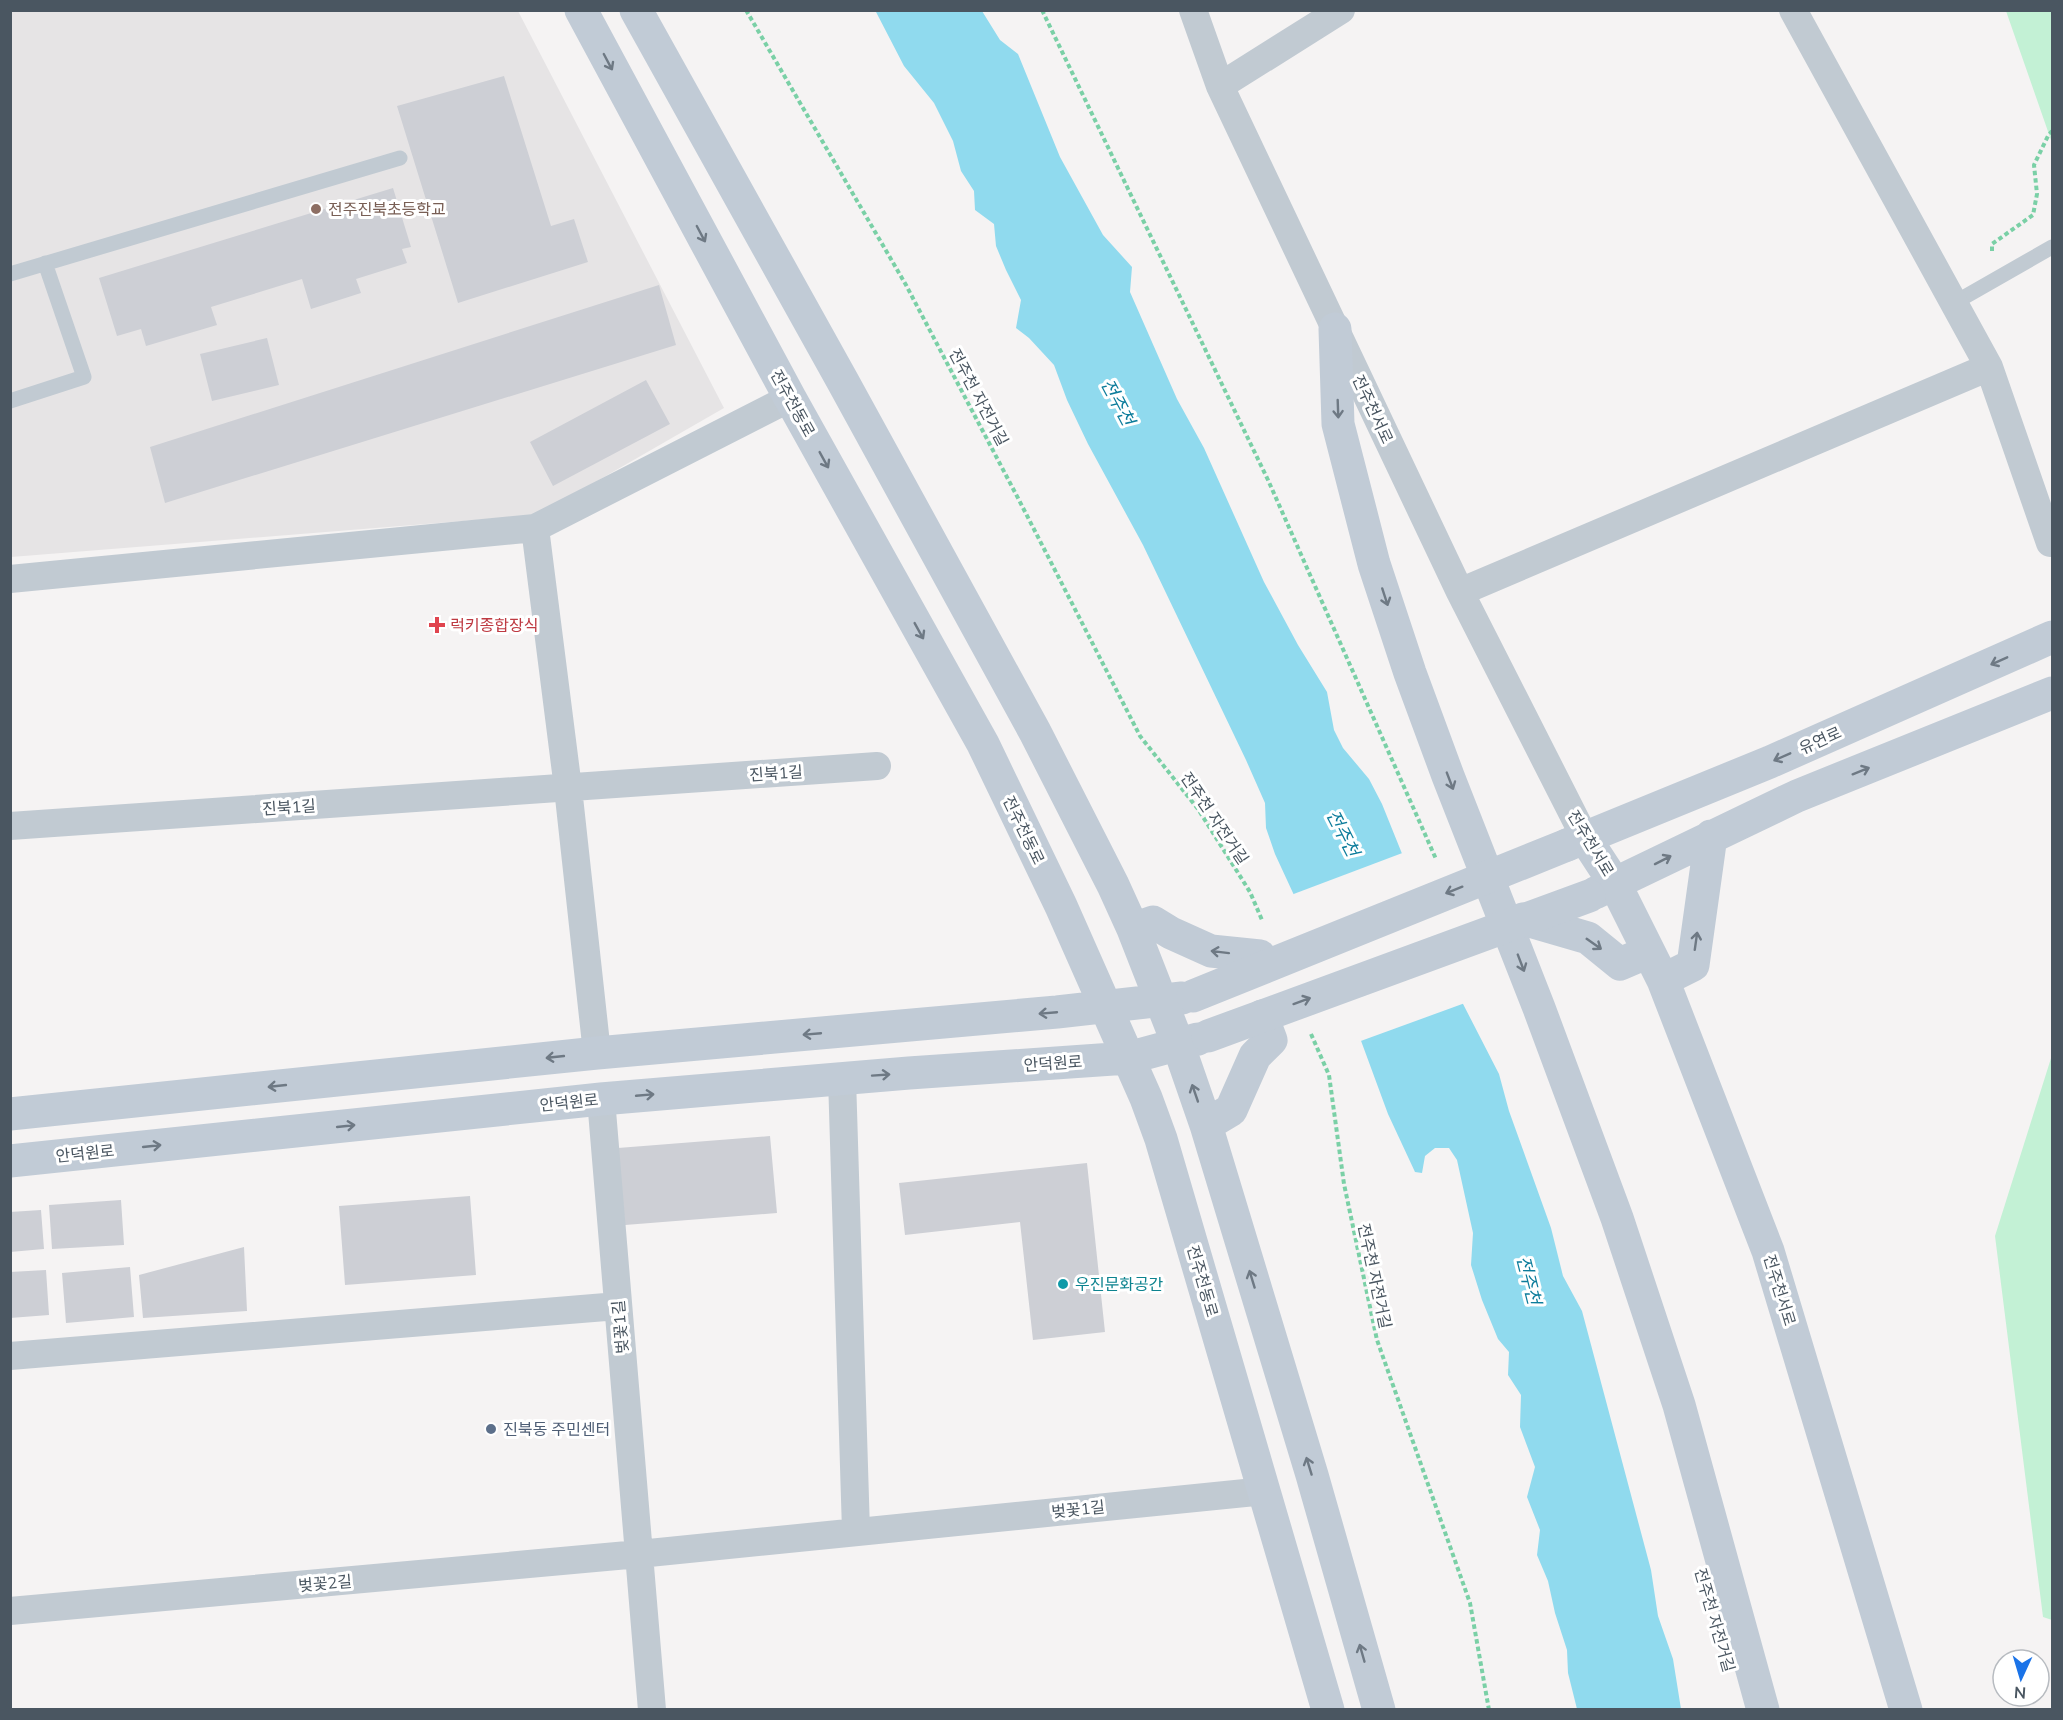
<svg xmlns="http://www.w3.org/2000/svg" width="2063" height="1720" viewBox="0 0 2063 1720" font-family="Mulish,'Noto Sans KR',sans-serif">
	<rect width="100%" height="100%" fill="#f5f3f3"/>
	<path fill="#e6e4e5" d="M11,11H518L724,408L538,515L11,557Z"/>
	<path fill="#c3f1d5" d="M2006,11H2052V143Z
		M2052,1055V1620L2043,1617L1995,1236Z"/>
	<path fill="#90daee" d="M875,10L982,11L1000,40L1018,54L1060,157L1103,235L1132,267L1130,292L1177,399L1204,448L1264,582L1298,645L1327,692L1334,730L1343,748L1369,779L1382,804L1461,1000L1499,1074L1509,1111L1551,1228L1563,1276L1582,1311L1651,1570L1658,1616L1673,1659L1681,1709H1577L1568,1673L1567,1650L1555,1613L1548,1581L1537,1555L1540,1530L1527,1497L1535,1467L1520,1427L1521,1395L1508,1375L1509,1352L1498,1339L1482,1300L1471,1265L1473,1233L1457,1160L1449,1148H1435L1425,1156L1422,1173L1415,1172L1388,1114L1360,1038L1275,854L1266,828L1265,803L1246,760L1143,545L1088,444L1067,400L1054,365L1029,338L1016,328L1021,300L1006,270L996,246L994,224L975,210L974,191L961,171L953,141L934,103L904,66Z"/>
	<path fill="#f5f3f3" d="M1405,852L1465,1003L1358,1042L1291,895Z"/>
	<path fill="#cdcfd5" d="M504,76L551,226L574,219L588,262L458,303L397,106Z
		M393,188L411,247L402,249L407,263L356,279L361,293L311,309L302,279L211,307L217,325L146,346L141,329L117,336L99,278Z
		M659,285L676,345L165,503L150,447Z
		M267,338L279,385L212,401L200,354Z
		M646,380L670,424L553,486L530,442Z
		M770,1136L777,1213L625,1225L618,1148Z
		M1087,1163L1105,1332L1033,1340L1020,1222L905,1235L899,1183Z
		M470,1196L476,1275L345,1285L339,1206Z
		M121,1200L124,1245L52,1249L49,1205Z
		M41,1210L44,1249L10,1252V1212Z
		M244,1247L247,1311L143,1318L139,1275Z
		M130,1267L134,1317L66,1323L62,1273Z
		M46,1270L49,1315L10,1318V1272Z"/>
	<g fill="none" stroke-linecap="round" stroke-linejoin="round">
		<path stroke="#7ad0a6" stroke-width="4" stroke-dasharray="4.5 3" stroke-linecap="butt" d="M746,10L906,285L1019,500L1140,736L1198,809L1250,892L1262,920
			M1042,10L1268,480L1436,859
			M1992,251V244L2033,215L2037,194L2034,165L2048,136L2052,131
			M1311,1034L1329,1075L1344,1184L1377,1340L1470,1603L1489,1710"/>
		<path stroke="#c1cad2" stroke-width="15" d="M10,274L400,158
			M1954,303L2052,247
			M10,401L84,377L45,263"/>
		<path stroke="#c1cad2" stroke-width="28" d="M1193,10L1220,86L1460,592L1585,838
			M1793,10L1989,367L2050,543
			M1220,86L1341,10
			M535,528L568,788L597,1053
			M10,579L535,528L790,398
			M1460,592L1989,367
			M10,826L877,766
			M842,1078L856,1531
			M601,1099L652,1710
			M10,1356L618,1306
			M10,1611L639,1554L1265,1491"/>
		<path stroke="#c1cbd6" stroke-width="33" d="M581,10L790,398L983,744L1061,906L1146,1098L1161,1139L1328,1710
			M636,10L842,380L1035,732L1113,885L1133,929L1178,1044L1206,1125L1312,1475L1379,1710
			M1335,329L1338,424L1374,564L1410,673L1448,776L1539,1008L1617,1218L1679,1405L1763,1710
			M1585,838L1615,884L1663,980L1768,1251L1906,1710
			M1567,845L1770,762L2052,637
			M1595,893L1797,796L2052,693
			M1523,919L1588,938L1620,964L1648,952
			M1133,929L1153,922L1171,933L1211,951L1260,956L1263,967
			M1663,980L1693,965L1711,836
			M10,1114L597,1053L1057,1012L1182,998
			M1206,1125L1231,1110L1255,1056L1271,1040L1262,1016
			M10,1161L601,1099L909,1073L1128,1058L1198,1039"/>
		<path stroke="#c1cbd6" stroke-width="33" d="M1193,996L1567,845
			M1208,1036L1589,896"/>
	</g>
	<defs><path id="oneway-shaft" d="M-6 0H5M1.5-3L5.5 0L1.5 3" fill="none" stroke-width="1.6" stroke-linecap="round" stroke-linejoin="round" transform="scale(1.5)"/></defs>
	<g stroke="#6e7984">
		<use href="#oneway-shaft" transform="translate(608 62) rotate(62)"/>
		<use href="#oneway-shaft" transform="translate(701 234) rotate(62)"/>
		<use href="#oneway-shaft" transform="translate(1338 409) rotate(88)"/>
		<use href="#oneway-shaft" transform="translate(824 460) rotate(61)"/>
		<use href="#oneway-shaft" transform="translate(1385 597) rotate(72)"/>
		<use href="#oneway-shaft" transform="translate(919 631) rotate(61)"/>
		<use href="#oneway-shaft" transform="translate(1999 661) rotate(156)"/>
		<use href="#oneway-shaft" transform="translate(1782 757) rotate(156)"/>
		<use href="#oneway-shaft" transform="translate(1861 771) rotate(-22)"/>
		<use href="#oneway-shaft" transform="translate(1450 781) rotate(69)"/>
		<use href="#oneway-shaft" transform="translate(1663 860) rotate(-27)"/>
		<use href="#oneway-shaft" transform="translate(1454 890) rotate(158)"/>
		<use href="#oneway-shaft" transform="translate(1696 941) rotate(-82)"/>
		<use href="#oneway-shaft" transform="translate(1594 944) rotate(35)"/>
		<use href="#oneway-shaft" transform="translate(1220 952) rotate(-173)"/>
		<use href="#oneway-shaft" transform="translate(1521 963) rotate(69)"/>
		<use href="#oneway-shaft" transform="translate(1302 1001) rotate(-20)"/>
		<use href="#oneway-shaft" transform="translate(1048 1013) rotate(175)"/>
		<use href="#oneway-shaft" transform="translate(812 1034) rotate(175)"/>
		<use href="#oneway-shaft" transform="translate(555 1057) rotate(174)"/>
		<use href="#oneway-shaft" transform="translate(881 1075) rotate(-4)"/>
		<use href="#oneway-shaft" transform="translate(277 1086) rotate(174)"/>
		<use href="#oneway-shaft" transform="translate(1195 1093) rotate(-109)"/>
		<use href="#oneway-shaft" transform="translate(645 1095) rotate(-5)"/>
		<use href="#oneway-shaft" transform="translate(346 1126) rotate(-6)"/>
		<use href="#oneway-shaft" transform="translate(152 1146) rotate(-6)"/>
		<use href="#oneway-shaft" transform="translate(1252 1279) rotate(-107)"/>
		<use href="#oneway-shaft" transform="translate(1309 1466) rotate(-107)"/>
		<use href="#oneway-shaft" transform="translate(1362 1653) rotate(-106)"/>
	</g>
	<circle fill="#8d6e63" stroke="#fff" stroke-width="2" cx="316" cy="209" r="6"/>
	<path fill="#e0444e" stroke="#fff" stroke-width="2" d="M434 616h6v6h6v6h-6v6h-6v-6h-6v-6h6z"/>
	<circle fill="#0f9aa8" stroke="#fff" stroke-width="2" cx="1063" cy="1284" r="6"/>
	<circle fill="#5c6f8a" stroke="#fff" stroke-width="2" cx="491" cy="1429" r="6"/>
	<g text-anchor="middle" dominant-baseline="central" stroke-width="6" stroke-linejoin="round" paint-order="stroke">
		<g font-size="16" fill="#785e54" stroke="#fff" text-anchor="start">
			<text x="328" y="209">전주진북초등학교</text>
		</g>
		<g font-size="16" fill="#4a5661" stroke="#fff">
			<text transform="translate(979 397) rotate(62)">전주천 자전거길</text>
			<text transform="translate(793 403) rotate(61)">전주천동로</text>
			<text transform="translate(1373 409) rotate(65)">전주천서로</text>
			<text transform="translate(1820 740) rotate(-24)">유연로</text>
			<text transform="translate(776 773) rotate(-4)">진북1길</text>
			<text transform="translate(289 807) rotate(-4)">진북1길</text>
			<text transform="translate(1215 818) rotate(56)">전주천 자전거길</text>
			<text transform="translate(1024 830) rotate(64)">전주천동로</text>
			<text transform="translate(1591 843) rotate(59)">전주천서로</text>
			<text transform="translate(1053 1063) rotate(-4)">안덕원로</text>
			<text transform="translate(569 1102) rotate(-6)">안덕원로</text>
			<text transform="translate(85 1153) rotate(-6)">안덕원로</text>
			<text transform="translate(1375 1276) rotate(78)">전주천 자전거길</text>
			<text transform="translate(1203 1281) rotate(74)">전주천동로</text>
			<text transform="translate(1780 1290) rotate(73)">전주천서로</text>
			<text transform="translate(620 1327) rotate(-95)">벚꽃1길</text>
			<text transform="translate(1078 1509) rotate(-6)">벚꽃1길</text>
			<text transform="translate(325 1583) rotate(-5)">벚꽃2길</text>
			<text transform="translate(1715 1620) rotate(74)">전주천 자전거길</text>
		</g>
		<g font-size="16" fill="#be3a42" stroke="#fff" text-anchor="start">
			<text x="450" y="625">럭키종합장식</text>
		</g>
		<g font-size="16" fill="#0d838f" stroke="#fff" text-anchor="start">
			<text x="1075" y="1284">우진문화공간</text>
		</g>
		<g font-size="16" fill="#4e5e75" stroke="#fff" text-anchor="start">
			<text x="503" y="1429">진북동 주민센터</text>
		</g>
		<g font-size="18" font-style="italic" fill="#0c7c9b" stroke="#fff">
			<text transform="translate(1118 402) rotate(62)">전주천</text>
			<text transform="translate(1343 833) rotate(63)">전주천</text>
			<text transform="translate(1529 1280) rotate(76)">전주천</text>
		</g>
	</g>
	<rect width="2063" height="1720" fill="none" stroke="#4a5661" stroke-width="24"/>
	<g transform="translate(2021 1678) rotate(184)"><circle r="28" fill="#ffffff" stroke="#b7bbc0" stroke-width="1.5"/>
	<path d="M0-4.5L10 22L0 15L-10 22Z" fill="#1a73e8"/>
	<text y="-9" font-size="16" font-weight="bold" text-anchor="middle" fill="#4a5661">N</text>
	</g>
</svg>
